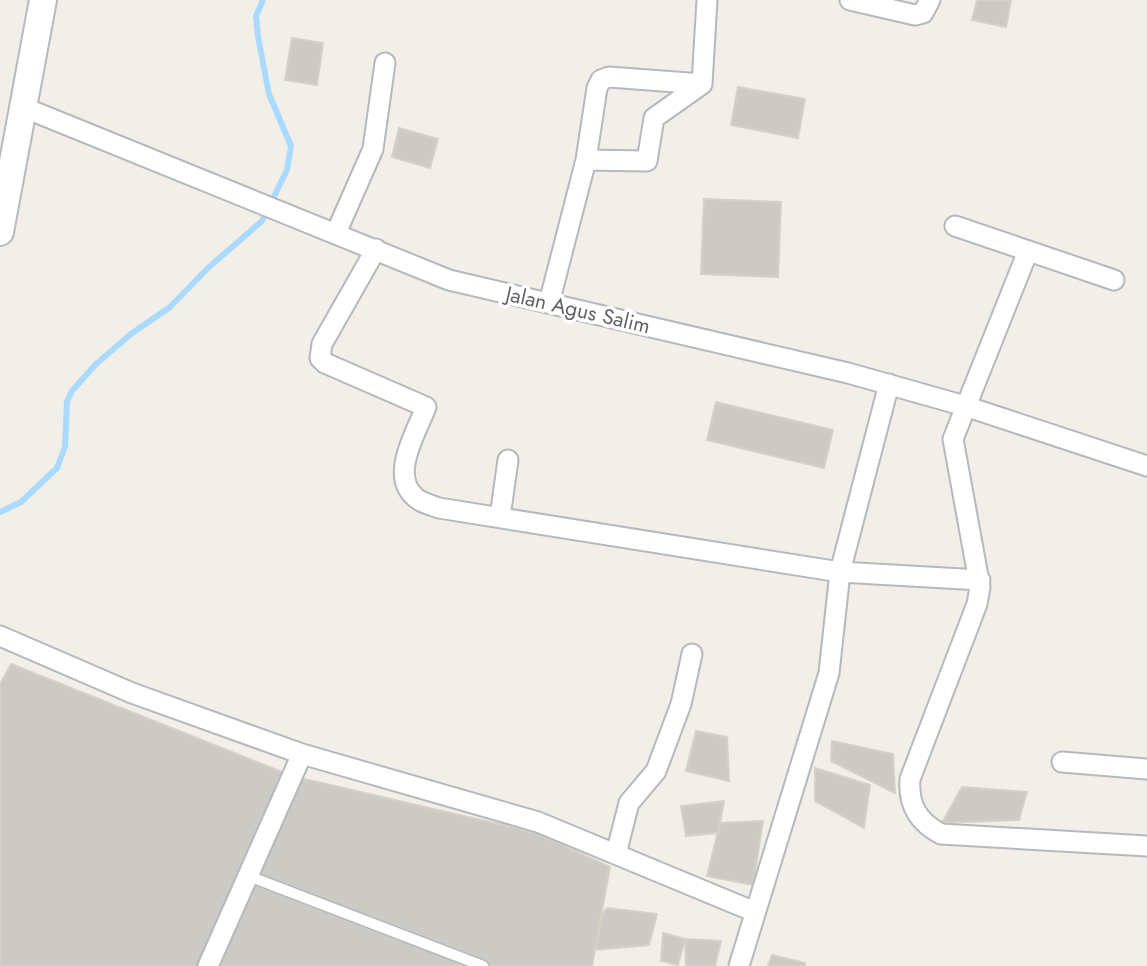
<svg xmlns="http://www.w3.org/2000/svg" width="1147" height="966" font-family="Jost,sans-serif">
	<rect width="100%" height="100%" fill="#f1efe8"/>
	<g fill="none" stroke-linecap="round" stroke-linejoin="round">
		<path stroke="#aadaff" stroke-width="6" d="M0 512 21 502 57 468 65 447 67 401 72 391 95 365 131 334 170 307 208 268 262 221 287 170 291 146 269 94 258 37 256 16 263 0"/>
	</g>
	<path fill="#cccac5" stroke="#d6d1c6" stroke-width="2" d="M977 0H1011L1006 27 972 20Z
		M292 38 323 43 317 85 285 80Z
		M738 87 805 99 798 138 731 125Z
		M399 128 438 139 430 168 392 157Z
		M704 199 781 202 778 277 701 274Z
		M716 402 833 430 824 468 707 440Z
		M11 664 292 776 537 833 610 867 592 966H0V684Z
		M696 731 727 737 729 781 686 771Z
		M832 741 893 754 895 793 831 761Z
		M815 768 870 785 864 828 815 801Z
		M962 787 1027 792 1019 820 942 823Z
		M724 801 718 833 686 836 681 806Z
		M763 821 753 885 707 876 720 823Z
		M607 908 657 914 649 945 595 950 602 915Z
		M663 933 685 939 678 965 661 961Z
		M685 939 721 941 715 966H686Z
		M772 955 805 963V966H768Z"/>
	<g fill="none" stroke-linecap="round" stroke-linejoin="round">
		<g stroke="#b5b8bc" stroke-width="13">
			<path id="service" d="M246 875 483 966"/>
		</g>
		<g stroke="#b5b8bc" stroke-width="23">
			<path id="minor" d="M850 0 915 15 923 13 930 0
				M25 108 449 280 848 373 965 406 1147 466
				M586 160 647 161 654 118 702 84 707 0
				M955 226 1114 280
				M336 233 373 149 385 63
				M376 249 322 344 320 358 325 363 426 407C417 431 390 474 414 496 419 502 431 505 439 508L840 572 980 580
				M1028 251 953 439 980 587 977 604 910 779C908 805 918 822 941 834L1147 846
				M549 303 586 160 597 88 601 80 609 77 702 84
				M500 517 508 460
				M0 636 132 693 302 754 538 822 755 912
				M1062 762 1147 769
				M616 854 629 803 656 771 681 704 692 654
				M208 966 302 754
				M739 966 829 673 840 572 889 384"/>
		</g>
		<g stroke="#b6babf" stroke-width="30">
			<path id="secondary" d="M0 232 43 0"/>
		</g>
		<use href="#service" stroke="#fff" stroke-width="10"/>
		<use href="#minor" stroke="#fff" stroke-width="19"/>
		<use href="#secondary" stroke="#fff" stroke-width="26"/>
	</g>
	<g text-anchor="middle" stroke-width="7" stroke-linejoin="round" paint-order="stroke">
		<g font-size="21" fill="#5f6368" stroke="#fff">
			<text transform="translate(578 310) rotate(13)" y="7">Jalan Agus Salim</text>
		</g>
	</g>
</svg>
